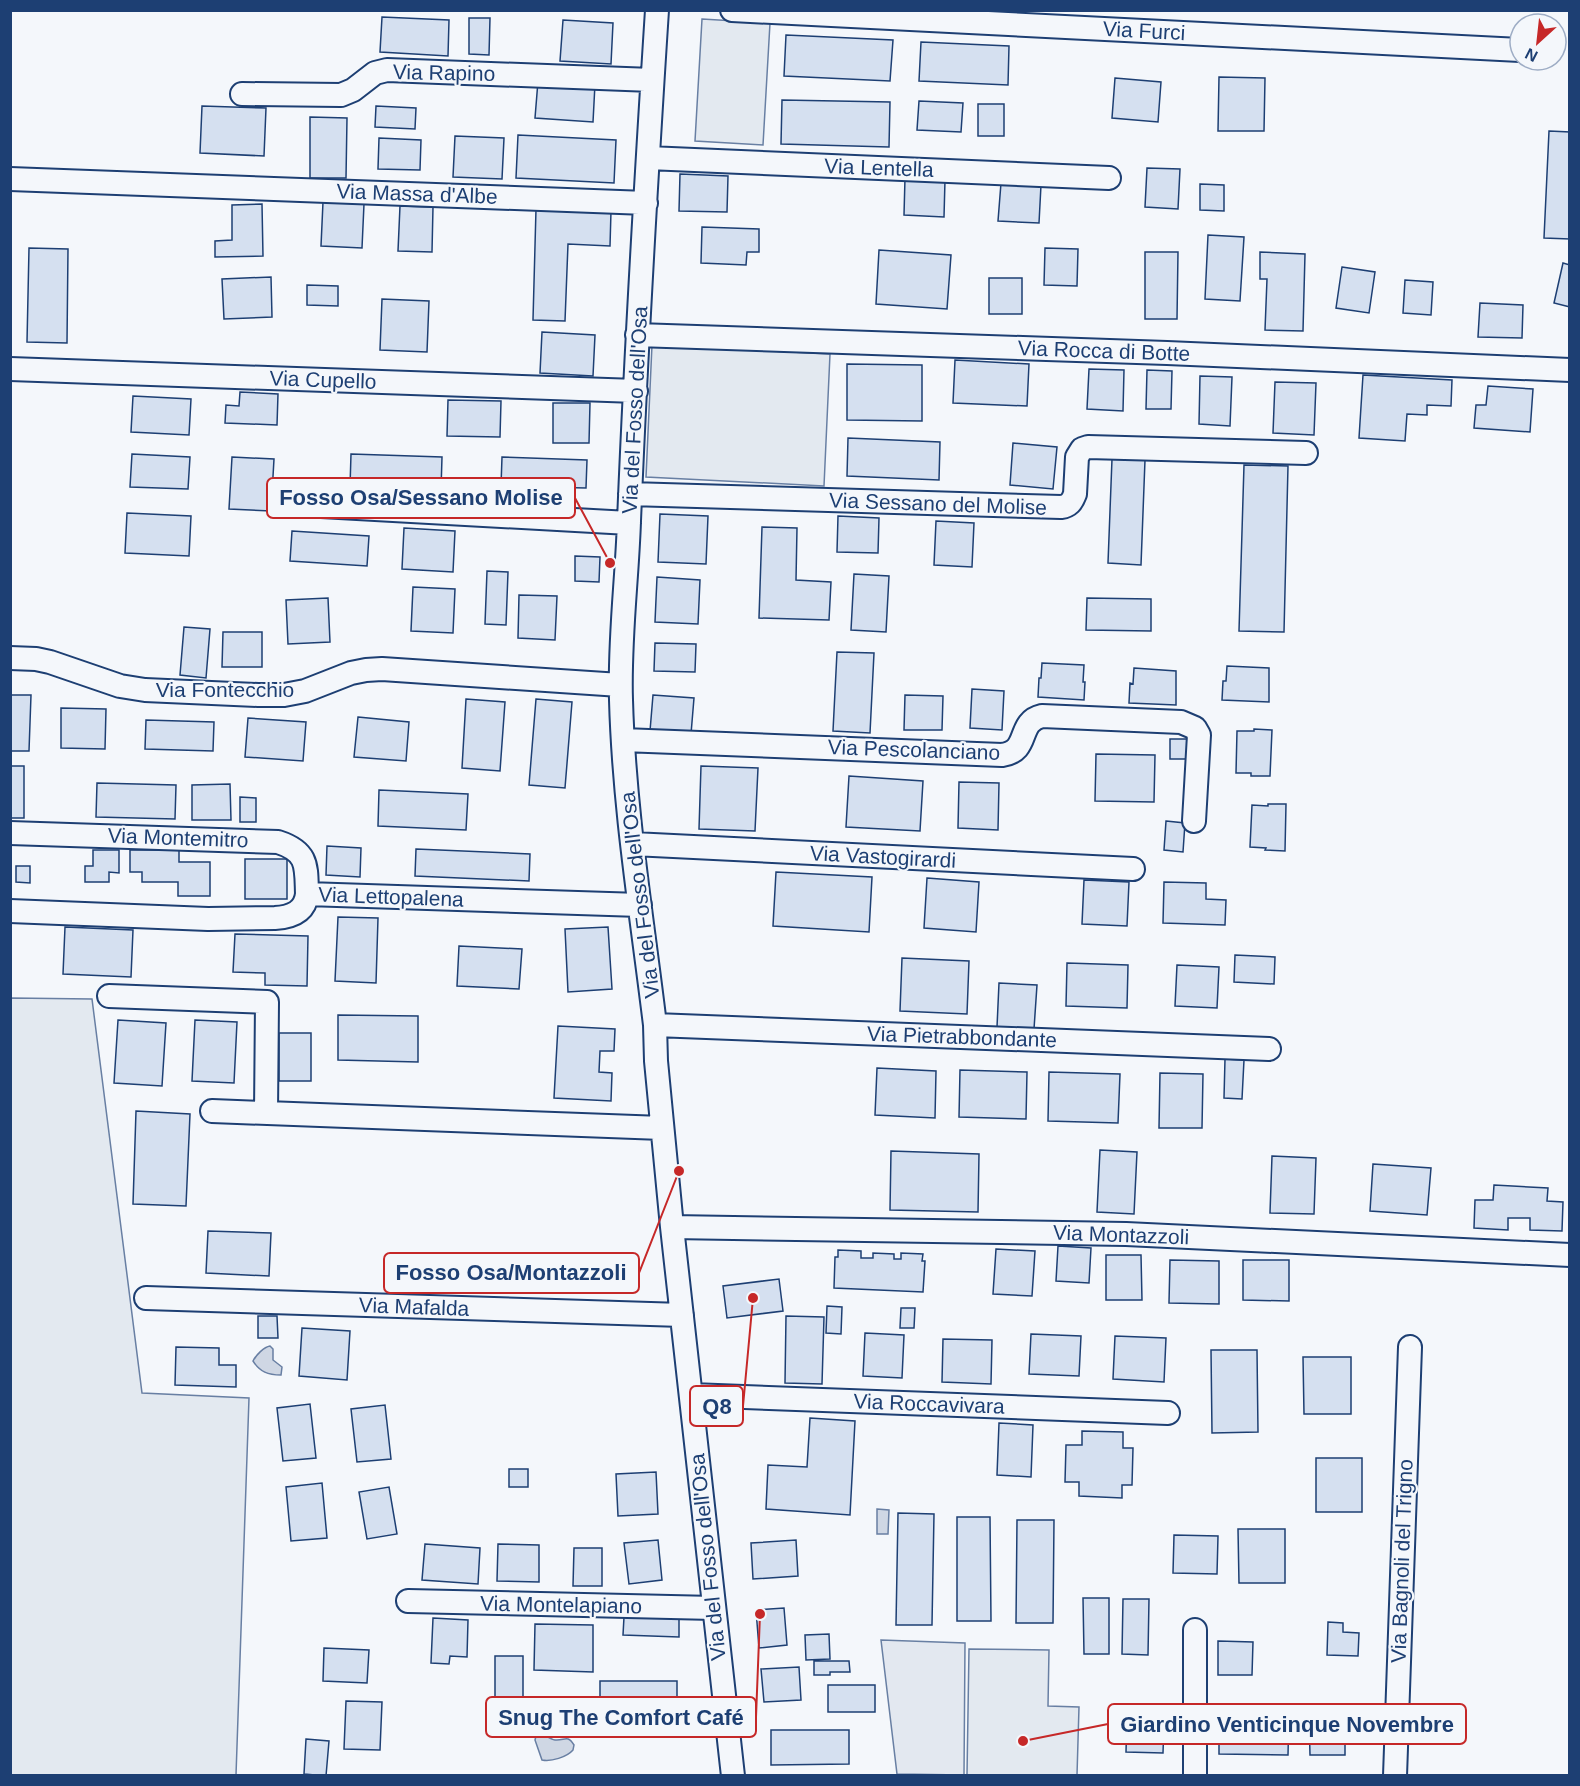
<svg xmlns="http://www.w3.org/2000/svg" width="1580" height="1786" font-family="Arial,sans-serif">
	<rect width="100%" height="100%" fill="#f4f7fb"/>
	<path fill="#e3e9f0" stroke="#687fa3" stroke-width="1.5" d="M702 19 770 23 763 145 695 141Z
		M652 345 830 354 824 486 646 477Z
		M11 998 92 999 142 1393 249 1398 236 1775H11Z
		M969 1649 1049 1650 1048 1706 1079 1707 1077 1775H967Z"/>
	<path fill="#e3e8f0" stroke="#687fa3" stroke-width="1.5" d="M881 1640 965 1643 964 1775 897 1774Z"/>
	<path fill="#cfd7e4" stroke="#687fa3" stroke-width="1.5" d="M270 1346 273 1349V1360L282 1367 281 1375C268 1375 260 1372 253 1361 256 1355 264 1347 270 1346Z
		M877 1509 889 1510 888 1534H877Z
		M540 1733C545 1735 550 1739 555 1740 565 1741 567 1734 574 1745L573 1750C567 1757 551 1762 542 1760L535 1740 536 1736Z"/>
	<path fill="#d5e0f0" stroke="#1d3f73" stroke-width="1.5" d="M382 17 449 20 448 56 380 52Z
		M469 18H490L489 55 469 54Z
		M563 20 613 23 611 64 560 61Z
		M786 35 893 40 890 81 784 76Z
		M921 42 1009 46 1008 85 919 81Z
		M1219 77 1265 78 1264 131H1218Z
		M1115 78 1161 82 1158 122 1112 118Z
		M538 81 595 84 593 122 535 118Z
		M782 100 890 102 889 147 781 144Z
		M919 101 963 103 961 132 917 130Z
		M978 104H1004V136H978Z
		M202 106 266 108 264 156 200 153Z
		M376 106 416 108 415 129 375 127Z
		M310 117 347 118 346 178H310Z
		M1549 131 1570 132V239L1544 238Z
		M518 135 616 140 614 183 516 178Z
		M455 136 504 138 502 179 453 177Z
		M379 138 421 140 420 170 378 169Z
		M1147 168 1180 169 1178 209 1145 207Z
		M680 174 728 176 727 212 679 211Z
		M905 178 945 180 944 217 904 215Z
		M1001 183 1041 185 1039 223 998 221Z
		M1200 184 1224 185V211L1200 210Z
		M323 202 364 204 362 248 321 246Z
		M262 204 263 256 215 257V241L232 240V205Z
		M400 206 433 207 432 252 398 251Z
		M536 209 611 211 610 246 568 244 565 321 533 320Z
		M702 227 759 229V252H747L746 265 701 263Z
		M1208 235 1244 237 1240 301 1205 299Z
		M29 248 68 249 67 343 27 342Z
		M1045 248 1078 249 1077 286 1044 285Z
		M879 250 951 255 947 309 876 304Z
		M1145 252H1178L1177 319H1145Z
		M1260 252 1305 254 1303 331 1265 330 1267 279H1260Z
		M1563 263 1570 265V307L1554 303Z
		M1342 267 1375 272 1369 313 1336 308Z
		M271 277 272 317 224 319 222 279Z
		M989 278H1022V314H989Z
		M1405 280 1433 282 1431 315 1403 313Z
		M307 285 338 286V306L307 305Z
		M382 299 429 301 427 352 380 350Z
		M1480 303 1523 305 1522 338 1478 337Z
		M542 332 595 335 593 376 540 373Z
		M955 360 1029 364 1027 406 953 403Z
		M847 364 922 365V421L847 420Z
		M1089 369 1124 370 1123 411 1087 409Z
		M1147 370 1172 371 1171 409H1146Z
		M1363 375 1452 380 1451 406 1427 405V415L1407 414 1405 441 1359 438Z
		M1200 376 1232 377 1230 426 1199 424Z
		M1275 382 1316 383 1314 435 1273 433Z
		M1488 386 1533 389 1530 432 1474 428 1476 405H1486Z
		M240 392 278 394 277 425 225 423 226 405 239 406Z
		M133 396 191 399 189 435 131 432Z
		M448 400 501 401 500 437 447 436Z
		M553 403H590L589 443H553Z
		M848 438 940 442 939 480 847 476Z
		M1013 443 1057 447 1053 489 1010 485Z
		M132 454 190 457 188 489 130 487Z
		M351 454 442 457 441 490 350 487Z
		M232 457 274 459 271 511 229 509Z
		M502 457 587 460 586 488 501 486Z
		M1112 459 1145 460 1141 565 1108 563Z
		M1244 465 1288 466 1284 632 1239 631Z
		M127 513 191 516 189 556 125 553Z
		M660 514 708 516 706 564 658 562Z
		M838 516 879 518 878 553 837 552Z
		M936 521 974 523 972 567 934 565Z
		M762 527 797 528 796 580 831 582 829 620 759 618Z
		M404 528 455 531 453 572 402 569Z
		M292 531 369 536 367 566 290 561Z
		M575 556 600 557 599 582 575 581Z
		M487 571 508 572 506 625 485 624Z
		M854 574 889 576 886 632 851 630Z
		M657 577 700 580 698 624 655 622Z
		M413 587 455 589 453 633 411 631Z
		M519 595 557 596 555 640 518 638Z
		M328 598 330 642 288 644 286 600Z
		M1087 598 1151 599V631L1086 630Z
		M184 627 210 629 206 678 180 675Z
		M223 632H262V667H222Z
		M655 643 696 644 695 672 654 671Z
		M837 652 874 653 870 733 833 731Z
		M1042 663 1084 665 1083 682H1085L1084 700 1038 697 1039 678H1041Z
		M1227 666 1269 668V702L1222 700 1223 681H1226Z
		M1134 668 1176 671V705L1129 703 1130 683 1133 684Z
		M972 689 1004 691 1002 730 970 728Z
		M10 695H31L29 751H10Z
		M653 695 694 698 691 734 650 731Z
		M905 695 943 696 942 730H904Z
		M466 699 505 702 500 771 462 768Z
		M536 699 572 702 565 788 529 785Z
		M61 708 106 709 105 749 61 748Z
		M358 717 409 722 406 761 354 757Z
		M248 718 306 722 303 761 245 757Z
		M146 720 214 722 213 751 145 749Z
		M1254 729 1272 730 1270 776H1251V773H1236L1237 731H1254Z
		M1170 739H1190L1189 759H1170Z
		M1096 754 1155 755 1154 802 1095 801Z
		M10 766H24V818H10Z
		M701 766 758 768 755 831 699 829Z
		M849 776 923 781 920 831 846 827Z
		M959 782 999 783 998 830 958 828Z
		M97 783 176 785 175 819 96 817Z
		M230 784 231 820H192V785Z
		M379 790 468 794 466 830 378 826Z
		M240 797 256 798V822H240Z
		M1268 804H1286L1285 851 1265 850 1266 848 1250 847 1252 805 1268 806Z
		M1166 821 1185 823 1183 852 1164 850Z
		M327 846 361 848 360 877 326 875Z
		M416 849 530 854 529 881 415 876Z
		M93 850H119V873L109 872V882H85V866H93Z
		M130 850H179V862H210V896H178V882H142V872H130Z
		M245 859H287V899H245Z
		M16 866H30V883L16 882Z
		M776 872 872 877 869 932 773 926Z
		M927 878 979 882 976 932 924 928Z
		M1084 880 1129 882 1127 926 1082 924Z
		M1164 882 1206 883V899L1226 900 1225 925 1163 923Z
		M338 917 378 918 376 983 335 981Z
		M65 927 133 930 131 977 63 974Z
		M608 927 612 989 568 992 565 929Z
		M235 934 308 936 307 986 265 985V973L233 972Z
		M459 946 522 949 519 989 457 986Z
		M1235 955 1275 957 1274 984 1234 982Z
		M902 958 969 961 967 1014 900 1011Z
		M1067 963 1128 965 1127 1008 1066 1006Z
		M1177 965 1219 967 1217 1008 1175 1006Z
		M999 983 1037 985 1034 1029 997 1027Z
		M338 1015 418 1016V1062L338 1060Z
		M118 1020 166 1023 162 1086 114 1083Z
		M195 1020 237 1022 234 1083 192 1081Z
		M558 1026 615 1029 614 1051H600L599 1072 612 1073 611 1101 554 1098Z
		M279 1033H311V1081H279Z
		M1225 1059 1244 1060 1242 1099 1224 1098Z
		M877 1068 936 1071 935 1118 875 1115Z
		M960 1070 1027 1072 1026 1119 959 1117Z
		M1049 1072 1120 1074 1118 1123 1048 1121Z
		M1160 1073 1203 1074 1202 1128H1159Z
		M136 1111 190 1114 186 1206 133 1204Z
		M1100 1150 1137 1152 1134 1214 1097 1212Z
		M891 1151 979 1154 978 1212 890 1210Z
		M1272 1156 1316 1158 1314 1214 1270 1213Z
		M1373 1164 1431 1168 1427 1215 1370 1211Z
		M1494 1185 1548 1188 1547 1201 1563 1202 1562 1231 1530 1230V1218H1508V1230L1474 1228 1475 1200H1493Z
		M208 1231 271 1233 269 1276 206 1273Z
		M1058 1246 1091 1248 1089 1283 1056 1281Z
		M996 1249 1035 1251 1032 1296 993 1294Z
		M838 1250 861 1251V1258H873V1253L894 1254V1259H901V1253L923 1254 922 1261H925L923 1292 834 1288 835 1257H838Z
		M1106 1255H1141L1142 1300H1106Z
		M1170 1260 1219 1261V1304L1169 1303Z
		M1243 1260H1289V1301L1243 1300Z
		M779 1279 783 1311 727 1318 723 1286Z
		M827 1306 842 1307 841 1334 826 1333Z
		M901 1308H915L914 1328H900Z
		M258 1316H277L278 1338H258Z
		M786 1316 824 1317 822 1384 785 1383Z
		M302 1328 350 1331 347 1380 299 1376Z
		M865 1333 904 1335 902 1378 863 1376Z
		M1031 1334 1081 1336 1079 1376 1029 1374Z
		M1115 1336 1166 1338 1164 1382 1113 1379Z
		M943 1339 992 1340 991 1384 942 1382Z
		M176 1347 219 1348V1365H236V1387L175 1385Z
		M1211 1350H1257L1258 1432 1212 1433Z
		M1303 1357H1351V1414H1304Z
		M310 1404 316 1458 283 1461 277 1408Z
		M385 1405 391 1459 357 1462 351 1409Z
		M810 1418 855 1421 850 1515 766 1509 768 1465 807 1467Z
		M999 1423 1033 1425 1031 1477 997 1475Z
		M1082 1431 1123 1432V1448H1133L1132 1485H1122V1498L1079 1496V1482H1065L1066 1445H1082Z
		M1316 1458H1362V1512H1316Z
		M509 1469H528V1487H509Z
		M656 1472 658 1514 618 1516 616 1474Z
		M322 1483 327 1538 291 1541 286 1487Z
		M389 1487 397 1534 367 1539 359 1492Z
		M898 1513 934 1514 932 1625H896Z
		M957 1517H990L991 1621H957Z
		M1017 1520H1054L1053 1623H1016Z
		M1238 1529H1285V1583H1239Z
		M1174 1535 1218 1536 1217 1574 1173 1573Z
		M658 1540 662 1580 629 1584 624 1543Z
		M796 1540 798 1576 753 1579 751 1543Z
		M425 1544 480 1548 478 1584 422 1580Z
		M498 1544 539 1545V1582L497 1581Z
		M574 1548H602V1586H573Z
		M1083 1598H1109V1654H1084Z
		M1123 1599H1149L1148 1655 1122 1654Z
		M784 1608 787 1645 759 1648 756 1610Z
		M624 1617 679 1618V1637L623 1635Z
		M433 1618 468 1620 467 1657 450 1656 449 1664 431 1663Z
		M1328 1622 1343 1623V1632L1359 1633 1358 1656 1327 1655Z
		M535 1624 593 1625V1672L534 1670Z
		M829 1634 830 1659 806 1660 805 1635Z
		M1218 1641 1253 1642 1252 1675H1218Z
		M324 1648 369 1650 367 1683 323 1681Z
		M495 1656H523V1716H495Z
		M814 1661H849L850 1672H830V1675H814Z
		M799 1667 801 1700 764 1702 761 1669Z
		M600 1681H677V1712H600Z
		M828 1685H875V1712H828Z
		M346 1701 382 1702 380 1750 344 1749Z
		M1219 1712 1289 1713 1288 1755 1219 1754Z
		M1127 1715 1159 1716V1723H1164L1163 1753 1126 1752Z
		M1309 1716H1345V1755H1310Z
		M771 1730H849V1764L771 1765Z
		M306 1739 329 1741 326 1776 304 1774Z"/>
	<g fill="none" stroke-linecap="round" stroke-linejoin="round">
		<g stroke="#1d3f73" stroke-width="26">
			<path id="minor" d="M657 10C646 181 636 351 629 521 627 581 619 640 621 700 624 809 642 917 655 1025L656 1061 672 1227 733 1776
				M732 10 1520 50
				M242 94 341 95 353 90 375 73 387 70 652 80
				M648 158 1109 178
				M10 179 646 203
				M637 335 1167 353 1570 370
				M10 369 636 391
				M630 494 1061 507C1069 506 1072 502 1075 494L1077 457 1082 449 1088 447 1306 453
				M321 506 629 523
				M10 658 36 659 50 662 120 686 145 690 258 695H284L305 691 351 673 366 670 382 669 620 685
				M623 740 1002 755C1031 751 1016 722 1042 716L1181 722 1195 728 1199 735 1194 821
				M10 833 278 842C309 852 306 867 307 894
				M633 844 1133 869
				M10 911 208 919 275 918C291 917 305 912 307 894L640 905
				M109 996 267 1002 266 1113
				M655 1025 1269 1049
				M212 1111 662 1128
				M672 1227 1126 1234 1570 1255
				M146 1298 682 1315
				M691 1395 1168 1413
				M408 1601 714 1608
				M1195 1776V1630
				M1395 1776 1410 1347"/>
		</g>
		<use href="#minor" stroke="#f4f7fb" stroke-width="22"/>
	</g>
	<g text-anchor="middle" stroke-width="4.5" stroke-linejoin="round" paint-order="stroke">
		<g font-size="21" fill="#1d3f73" stroke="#f4f7fb">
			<text transform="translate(1144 31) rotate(3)" y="7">Via Furci</text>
			<text transform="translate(444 73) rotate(1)" y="7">Via Rapino</text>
			<text transform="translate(879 168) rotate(2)" y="7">Via Lentella</text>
			<text transform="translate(417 194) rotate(2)" y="7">Via Massa d'Albe</text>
			<text transform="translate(1104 351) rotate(2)" y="7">Via Rocca di Botte</text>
			<text transform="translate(323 380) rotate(2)" y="7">Via Cupello</text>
			<text transform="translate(635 410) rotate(-87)" y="7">Via del Fosso dell'Osa</text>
			<text transform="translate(938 504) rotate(2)" y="7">Via Sessano del Molise</text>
			<text x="225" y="697">Via Fontecchio</text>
			<text transform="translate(914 750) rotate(2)" y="7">Via Pescolanciano</text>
			<text transform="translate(178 838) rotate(2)" y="7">Via Montemitro</text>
			<text transform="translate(883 857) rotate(3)" y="7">Via Vastogirardi</text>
			<text transform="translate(640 895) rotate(-97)" y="7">Via del Fosso dell'Osa</text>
			<text transform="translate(391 897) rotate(2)" y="7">Via Lettopalena</text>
			<text transform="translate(962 1037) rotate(2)" y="7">Via Pietrabbondante</text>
			<text transform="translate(1121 1235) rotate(2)" y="7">Via Montazzoli</text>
			<text transform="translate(414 1307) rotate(2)" y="7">Via Mafalda</text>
			<text transform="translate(929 1404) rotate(2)" y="7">Via Roccavivara</text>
			<text transform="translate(708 1557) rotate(-96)" y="7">Via del Fosso dell'Osa</text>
			<text transform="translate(1402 1561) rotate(-88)" y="7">Via Bagnoli del Trigno</text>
			<text transform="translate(561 1605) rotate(1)" y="7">Via Montelapiano</text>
		</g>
	</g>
	<path fill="none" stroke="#c62828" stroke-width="2" d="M610 563L575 498M679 1171L639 1273M753 1298L743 1406M760 1614L756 1717M1023 1741L1108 1724"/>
	<g fill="#c62828" stroke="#f4f7fb" stroke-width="2">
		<circle cx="610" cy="563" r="6"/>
		<circle cx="679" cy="1171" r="6"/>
		<circle cx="753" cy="1298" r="6"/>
		<circle cx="760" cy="1614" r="6"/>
		<circle cx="1023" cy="1741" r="6"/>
	</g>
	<g fill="#f4f7fb" stroke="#c62828" stroke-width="2">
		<rect x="267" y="478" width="308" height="40" rx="6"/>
		<rect x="384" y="1253" width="255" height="40" rx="6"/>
		<rect x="690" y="1386" width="53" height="40" rx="6"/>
		<rect x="486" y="1697" width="270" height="40" rx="6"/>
		<rect x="1108" y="1704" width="358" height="40" rx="6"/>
	</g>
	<g font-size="22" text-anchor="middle" font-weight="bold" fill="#1d3f73">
		<text x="421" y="505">Fosso Osa/Sessano Molise</text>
		<text x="511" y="1280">Fosso Osa/Montazzoli</text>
		<text x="717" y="1414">Q8</text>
		<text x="621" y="1725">Snug The Comfort Café</text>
		<text x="1287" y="1732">Giardino Venticinque Novembre</text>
	</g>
	<rect width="1580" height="1786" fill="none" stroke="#1d3f73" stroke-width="24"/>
	<g transform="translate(1538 42) rotate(207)"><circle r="28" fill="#f4f7fb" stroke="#9eadc5" stroke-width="1.5"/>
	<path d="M0-4.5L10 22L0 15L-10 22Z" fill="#c62828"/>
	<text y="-9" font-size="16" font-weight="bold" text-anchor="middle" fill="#1d3f73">N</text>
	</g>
</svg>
